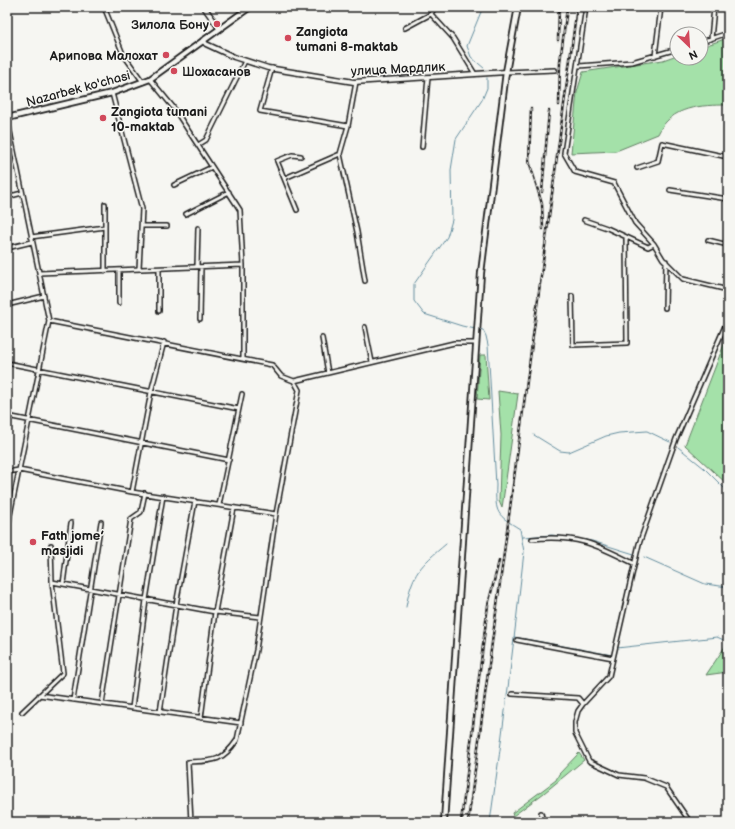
<svg xmlns="http://www.w3.org/2000/svg" width="735" height="829" font-family="'Balsamiq Sans',sans-serif">
	<rect width="100%" height="100%" fill="#f6f6f2"/>
	<filter id="ink" filterUnits="userSpaceOnUse"><feTurbulence type="fractalNoise" baseFrequency=".025" numOctaves="2"/><feDisplacementMap in="SourceGraphic" scale="8" xChannelSelector="R" yChannelSelector="G"/><feConvolveMatrix kernelMatrix="1 2 1 2 8 2 1 2 1" color-interpolation-filters="sRGB"/></filter>
	<g filter="url(#ink)">
		<path fill="#a4e1a9" stroke="#607e62" d="M728 38V105C701 105 671 106 658 134L616 151 571 153 577 92 583 72 663 60 677 55V58H701V47Z
			M728 334V485L685 445Z
			M480 355H486L489 400 477 399Z
			M498 391 518 394 502 508 499 501 501 435Z
			M726 645 728 646V672L706 675Z
			M579 753 584 760 544 793 513 816 512 813 556 780 559 774Z"/>
		<g fill="none" stroke-linecap="round" stroke-linejoin="round">
			<path stroke="#638d9e" stroke-width="1" d="M483 7 467 46 471 57 485 69
				M475 329 462 326 424 314 414 301V284L447 237 452 220 451 170 456 139 482 100 487 88V78
				M478 329 483 330 486 336 488 345 496 485C495 514 497 515 520 529L524 552C514 642 503 732 490 822
				M534 435 560 451 569 452 606 436 619 433 647 431 670 442
				M678 447 704 468 728 492
				M523 537 552 535 592 541 634 554
				M644 557 705 584 728 587
				M406 607C412 573 420 566 446 544
				M514 637 612 655
				M617 648 717 637 728 642"/>
			<g stroke="#1c1c1c" stroke-width="6">
				<path id="minor" d="M104 7 123 54 143 82
					M586 7 564 153 575 172 614 183 635 223 654 244 663 259 683 279 728 290
					M431 14 453 38 475 74
					M405 28 431 14 435 7
					M711 39 714 7
					M701 42 728 33
					M655 56 661 7
					M579 66 632 62 677 49
					M272 68 260 111 348 126
					M506 72 555 70
					M150 79 173 107 240 210 243 265V359
					M356 82 348 126 340 154 357 232 365 281
					M112 93 142 209 139 269
					M198 145 206 140 245 61
					M422 147 428 77
					M637 168 658 161 662 143 728 157
					M285 178 340 154
					M174 185 212 167
					M670 190 728 199
					M7 197 22 193
					M105 204V271
					M297 210 277 161 292 155 301 156
					M186 214 229 192
					M584 220 607 228 648 247 654 244
					M142 226H167
					M31 237 105 227
					M708 240 728 245
					M7 248 32 242
					M197 267 198 228
					M159 269V311
					M119 271V303
					M39 273 243 265
					M572 296 573 345 627 343 626 238
					M7 305 44 296
					M665 308 666 261
					M200 319 201 267
					M49 321 272 365 281 376 294 381 299 390 276 514 256 650 237 740C222 762 214 761 188 762L191 822
					M365 327 372 362
					M322 338 328 373
					M7 363 239 409
					M294 381 454 343H475
					M7 416 229 460
					M7 472 19 470 132 492 276 514
					M132 492 151 392 164 342
					M219 505 242 394
					M7 537 10 515 49 321 7 117
					M532 539C576 535 594 543 633 563
					M52 582 215 612 260 617
					M63 584 71 523
					M517 640 613 658
					M512 694 578 698 583 704
					M39 695 241 723
					M73 700 101 522
					M102 704 131 519 141 512 145 493
					M132 708 146 600 163 496
					M22 712 63 673 52 582 51 545
					M160 712 176 605 195 501
					M201 718 215 612 234 508
					M541 813 543 822
					M690 822 666 787 644 778 619 775 589 761 575 733V722L578 711 583 704 609 676 639 544 676 439 728 319"/>
			</g>
			<g stroke="#1c1c1c" stroke-width="7">
				<path id="tertiary" d="M204 7 219 28
					M203 40 206 44 234 57 268 68 354 82 506 72"/>
			</g>
			<g stroke="#1c1c1c" stroke-width="8">
				<path id="secondary" d="M7 118 112 93 150 79 250 7
					M444 822 481 273 506 72 518 7"/>
			</g>
			<use href="#minor" stroke="#f6f6f2" stroke-width="3"/>
			<use href="#tertiary" stroke="#f6f6f2" stroke-width="4"/>
			<use href="#secondary" stroke="#f6f6f2" stroke-width="4.5"/>
			<g stroke="#1c1c1c" stroke-width="2.5">
				<path id="rail" d="M558 40 559 8
					M559 105 560 62 567 8
					M531 108 529 161 542 204 543 229
					M542 192 549 111
					M461 822 488 605 499 561
					M468 822 577 7"/>
			</g>
			<use href="#rail" stroke="#f6f6f2" stroke-width="1" stroke-dasharray="3" stroke-linecap="butt"/>
		</g>
	</g>
	<g fill="#d1495b" stroke="#f6f6f2" stroke-width="1.5">
		<circle cx="217" cy="24" r="4"/>
		<circle cx="288" cy="38" r="4"/>
		<circle cx="166" cy="55" r="4"/>
		<circle cx="174" cy="71" r="4"/>
		<circle cx="103" cy="118" r="4"/>
		<circle cx="33" cy="542" r="4"/>
	</g>
	<g text-anchor="middle" stroke-width="3" stroke-linejoin="round" paint-order="stroke">
		<g font-size="13" font-weight="bold" fill="#1c1c1c" stroke="#f6f6f2" text-anchor="start">
			<text x="209" y="29" text-anchor="end">Зилола Бону</text>
			<text x="296" y="36">Zangiota<tspan x="296" dy="15">tumani 8-maktab</tspan></text>
			<text x="158" y="60" text-anchor="end">Арипова Малохат</text>
			<text x="182" y="76">Шохасанов</text>
			<text x="111" y="116">Zangiota tumani<tspan x="111" dy="15">10-maktab</tspan></text>
			<text x="41" y="540">Fath jome’<tspan x="41" dy="15">masjidi</tspan></text>
		</g>
		<g font-size="13" fill="#1c1c1c" stroke="#f6f6f2">
			<text transform="translate(398 68) rotate(-3)" y="5">улица Мардлик</text>
			<text transform="translate(78 88) rotate(-15)" y="5">Nazarbek ko'chasi</text>
		</g>
	</g>
	<rect width="735" height="829" fill="none" stroke="#f6f6f2" stroke-width="24"/>
	<rect x="12" y="12" width="711" height="805" fill="none" stroke="#1c1c1c" stroke-width="1.5" filter="url(#ink)"/>
	<g transform="translate(689 46) rotate(155)"><circle r="19" fill="#f6f6f2" stroke="#9f9f9c"/>
	<path d="M0-3L7 15L0 10L-7 15Z" fill="#d1495b"/>
	<text y="-6" font-size="11" font-weight="bold" text-anchor="middle" fill="#1c1c1c">N</text>
	</g>
</svg>
